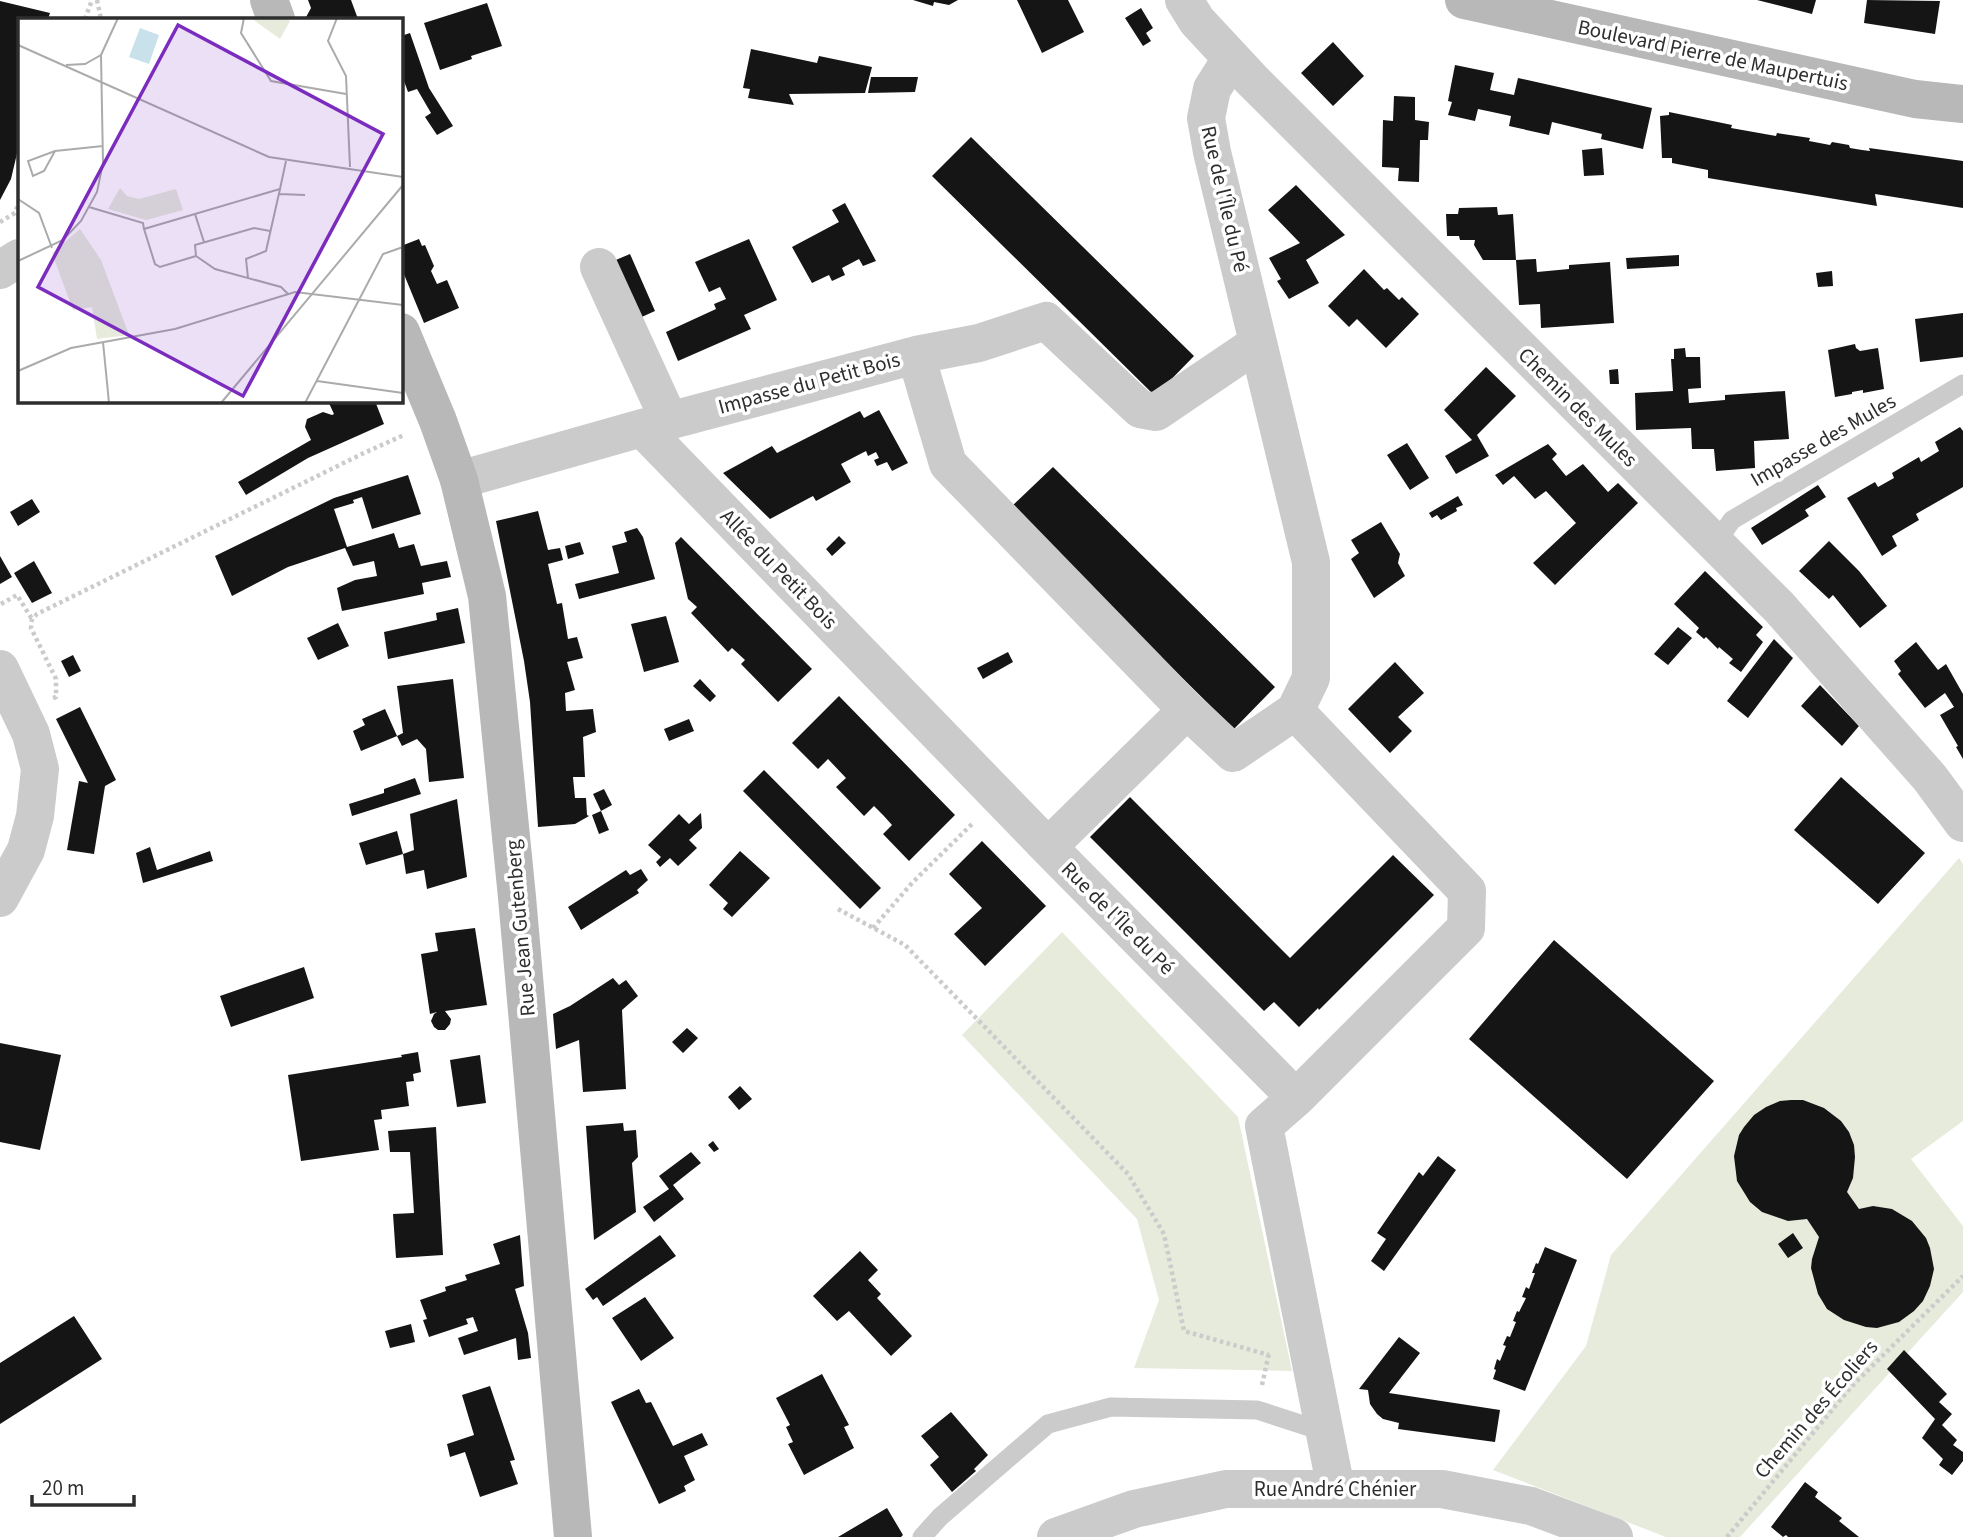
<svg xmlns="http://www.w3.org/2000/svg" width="1963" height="1537" font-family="'Source Sans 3',sans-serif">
	<rect width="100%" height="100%" fill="#fff"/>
	<path fill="#e6ebdc" d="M1959 858 1963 864V1121L1911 1159 1963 1226V1292L1740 1537H1666L1493 1470 1586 1346 1611 1255Z
		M1062 932 1238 1117 1292 1371 1134 1368 1159 1300 1137 1219 962 1035Z"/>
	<path fill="#151515" d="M308 0H351L358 19H305L311 8Z
		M913 0H958L949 5 934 2 933 6Z
		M1017 0H1068L1084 32 1042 53Z
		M1757 0H1816L1812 14Z
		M1867 0 1940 1 1935 34 1864 23Z
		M0 1 50 13 48 19H19V145L11 179 0 200Z
		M487 3 502 46 471 56 472 59 440 70 424 23Z
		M1141 8 1153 28 1146 33 1151 41 1143 46 1125 18Z
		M410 33 429 88 453 126 437 135 425 117 431 113 417 89 408 92 401 73V36Z
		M1333 42 1364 76 1333 106 1301 73Z
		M751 49 817 63 819 56 872 67 865 93 789 94 794 105 748 98 750 89 743 88Z
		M1455 65 1494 73 1490 90 1514 95 1518 78 1652 108 1643 149 1601 139 1602 134 1552 122 1549 135 1509 126 1511 116 1478 109 1475 121 1448 115 1452 102 1448 101Z
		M871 77H918L915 92 868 93Z
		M1394 96 1415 97V120L1429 122 1428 140H1420L1419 182 1398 181 1399 168 1382 167 1383 120 1393 121Z
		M1669 112 1732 125 1731 128 1776 136 1777 133 1810 138 1809 141 1830 145 1832 142 1849 145 1850 148 1862 150 1870 151 1869 148 1963 161V208L1875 194 1877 206 1708 178V170L1672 163V158H1662L1660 116 1669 115Z
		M971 137 1194 356 1155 396 932 176Z
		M1602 148 1604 175 1584 176 1582 150Z
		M1296 185 1345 235 1306 260 1319 283 1289 299 1277 281 1281 279 1269 258 1300 243 1268 210Z
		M845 203 876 261 863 266 859 259 842 268 845 275 832 281 829 275 812 283 792 247 839 222 832 210Z
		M1497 207 1498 215 1513 214 1516 260H1483L1474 245 1475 240H1460L1459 236H1447L1446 214H1458L1459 208Z
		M419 239 422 246 425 245 434 266 431 271 437 284 447 280 459 308 424 323 401 267V246Z
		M749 239 777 300 744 315 751 329 678 361 666 332 716 309 714 304 726 299 720 287 709 292 695 262Z
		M630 254 655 311 635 320 611 262Z
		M1679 255V266L1627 269 1626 258Z
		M1536 259 1537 272 1569 269V265L1610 262 1614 323 1541 328 1540 304 1519 305 1516 260Z
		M1364 269 1384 290 1387 288 1399 300 1402 297 1419 314 1386 348 1357 319 1349 327 1328 306Z
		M1832 271 1833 286 1818 287 1816 273Z
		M1963 313V357L1920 362 1915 319Z
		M1855 344 1856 348 1860 351 1878 348 1884 389 1863 393V390L1852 392V394L1835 397 1828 350Z
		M1685 348 1686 357H1700L1701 388 1688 389 1689 403 1725 400V395L1785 391 1789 439 1754 441 1755 468 1716 471 1714 449H1692L1691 428 1636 430 1635 393 1673 391 1671 359H1674V349Z
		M1486 367 1516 396 1477 435 1489 456 1456 474 1445 456 1472 440 1444 410Z
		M1618 369 1619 384H1610L1609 370Z
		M328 401H375L384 424 308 458 246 495 238 482 311 440 305 427 307 419 323 412 332 415 334 414Z
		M879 410 908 463 892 471 887 462 877 466 874 460 879 458 876 452 868 456 866 451 841 464 851 482 816 501 813 496 770 519 723 473 772 446 777 453 860 411 864 418Z
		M1960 427 1963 431V487L1916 514 1919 520 1892 536 1897 546 1882 556 1847 498 1875 482 1878 487 1894 478 1892 473 1919 457 1921 462 1939 451 1935 442Z
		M1407 443 1429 478 1410 490 1387 455Z
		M1548 444 1557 454 1552 459 1566 476 1583 464 1608 492 1618 483 1638 503 1555 585 1533 563 1576 523 1546 491 1535 499 1514 476 1503 485 1495 475Z
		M1053 467 1275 687 1234 729 1010 508Z
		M408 475 421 514 372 529 362 497 353 500 354 503 334 509 347 547 394 533 399 548 414 544 421 566 447 561 451 577 422 583 424 594 342 611 337 588 355 580 377 576 374 561 353 566 345 548 288 567 232 596 215 556 334 498Z
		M1818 485 1826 497 1805 510 1809 516 1762 545 1751 528Z
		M1458 496 1463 505 1456 508 1457 511 1441 520 1437 515 1432 518 1429 513Z
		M32 499 40 512 18 526 10 512Z
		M538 511 548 550 560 548 563 560 548 564 557 604 562 603 568 639 577 637 583 658 567 662 575 690 565 693 566 711 593 709 596 732 583 737 585 777H573L575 798H586L587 815 589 816 575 824 538 827 530 702 524 661 496 521Z
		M1381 522 1400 554 1398 563 1405 576 1374 598 1351 559 1359 553 1351 540Z
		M637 528 643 537 655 579 579 599 575 584 619 573 612 546 627 542 624 532Z
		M839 536 846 543 832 556 826 549Z
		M681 537 812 669 778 702 741 664 745 660 732 648 728 652 691 613 697 607 688 599 675 543Z
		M1829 541 1859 571 1887 606 1860 628 1833 595 1829 599 1799 571Z
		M580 542 584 554 568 559 565 546Z
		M0 556 12 577 0 584Z
		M34 561 52 593 32 603 14 573Z
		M1705 571 1763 627 1756 635 1763 642 1741 672 1729 663 1733 659 1719 647 1718 649 1706 637 1704 639 1696 632 1699 628 1674 604Z
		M458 608 465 643 388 659 384 632 437 620 436 613Z
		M666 616 679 662 644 672 631 624Z
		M338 623 349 646 318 660 307 638Z
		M1678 627 1692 638 1668 665 1654 654Z
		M1774 639 1793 658 1748 718 1727 701Z
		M1916 642 1938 670 1946 664 1963 694V759L1956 747 1958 746 1940 715 1954 707 1945 693 1925 708 1898 674 1901 671 1894 661Z
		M1008 652 1013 662 983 679 977 668Z
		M73 655 81 671 69 677 61 661Z
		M1395 662 1424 693 1398 717 1412 731 1390 753 1348 709Z
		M453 679 464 778 429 782 426 749 417 739 402 746 397 736 403 733 397 686Z
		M700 679 716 696 710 702 693 686Z
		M1820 685 1859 726 1842 746 1801 706Z
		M839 696 955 815 909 861 883 834 892 825 883 815 874 806 864 816 836 787 846 778 828 759 818 769 792 743Z
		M80 707 116 780 105 786 94 854 67 850 79 781 88 783 56 719Z
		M385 709 397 736 361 751 353 731 365 725 362 719Z
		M689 719 694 731 669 741 664 729Z
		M764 770 881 888 860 909 743 791Z
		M1841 777 1925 853 1878 904 1794 830Z
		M415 778 421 794 352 816 349 804 384 793V789Z
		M604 789 612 805 601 811 593 794Z
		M1130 797 1290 958 1393 855 1434 895 1319 1010 1318 1008 1299 1027 1274 1002 1264 1011 1090 837Z
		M457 799 467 877 427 889 424 870 406 874 403 854 414 850 410 814Z
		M601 811 609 830 599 834 592 815Z
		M701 813 702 828 689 840 697 848 678 866 670 858 660 867 656 862 661 857 648 845 679 814 689 824Z
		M397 831 403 854 366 865 359 843Z
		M982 841 1046 906 985 966 954 934 982 908 949 874Z
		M150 847 157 870 210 851 213 861 143 883 136 853Z
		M740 851 770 878 732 917 723 909 728 903 709 885Z
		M641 869 648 880 637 890 639 893 581 930 568 907 626 870 630 875Z
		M475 928 487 1005 445 1011 451 1019 450 1024 445 1030H438L434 1027 431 1021 434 1014 437 1012 430 1014 421 954 438 951 435 933Z
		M1554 940 1714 1081 1627 1179 1469 1039Z
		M304 967 314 998 231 1027 220 996Z
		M613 978 619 985 626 980 638 996 622 1010 626 1089 583 1092 579 1040 556 1049 553 1014 570 1006Z
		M687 1028 698 1038 683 1053 672 1042Z
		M0 1043 61 1055 40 1150 0 1142Z
		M418 1052 421 1072 413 1074 414 1081 406 1082 409 1106 381 1110 382 1119 374 1120 379 1150 301 1161 288 1075 402 1057 401 1055Z
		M480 1055 486 1103 457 1107 450 1060Z
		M740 1086 752 1099 739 1110 728 1097Z
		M1791 1100H1803L1824 1108 1841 1121 1849 1132 1854 1145 1855 1157 1853 1178 1847 1192 1859 1209 1873 1206 1892 1209 1912 1221 1926 1238 1930 1248 1934 1269 1930 1286 1923 1301 1914 1311 1899 1322 1877 1328 1866 1327 1844 1320 1827 1309 1818 1294 1811 1268 1812 1259 1819 1237 1807 1219 1788 1221 1762 1212 1750 1202 1737 1181 1734 1156 1739 1135 1744 1127 1754 1115 1766 1107 1780 1101Z
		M623 1123 624 1131 636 1130 638 1157 632 1163 636 1212 594 1240 586 1126Z
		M436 1127 443 1255 396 1258 393 1214 414 1213 410 1152H390L388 1131Z
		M713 1141 719 1149 714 1152 708 1145Z
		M691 1152 701 1163 673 1185 684 1199 654 1222 643 1207 669 1189 659 1176Z
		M1438 1156 1456 1170 1384 1271 1371 1261 1386 1239 1377 1233 1419 1172 1423 1176Z
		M1793 1233 1803 1248 1788 1258 1778 1244Z
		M520 1235 524 1286 515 1289 528 1333 531 1358 518 1360 516 1338 464 1355 458 1338 478 1331 473 1317 466 1319 468 1324 429 1337 423 1320 427 1319 420 1300 446 1291 445 1287 467 1280 465 1275 500 1264 493 1244Z
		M660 1235 676 1256 603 1306 597 1297 593 1300 585 1289Z
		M1545 1247 1577 1260 1525 1391 1493 1379 1496 1370 1494 1369 1497 1359 1500 1361 1506 1346 1503 1345 1507 1336 1510 1337 1516 1322 1513 1321 1517 1311 1519 1312 1526 1298 1522 1297 1526 1287 1529 1289 1535 1273H1532L1536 1263 1538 1264Z
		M860 1251 878 1270 868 1280 881 1294 877 1298 912 1336 891 1356 849 1311 837 1321 813 1296Z
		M645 1297 674 1338 641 1361 612 1318Z
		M74 1316 102 1359 0 1424V1363Z
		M411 1324 415 1342 390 1348 385 1331Z
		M1399 1337 1420 1353 1389 1393 1500 1410 1495 1442 1398 1429 1399 1423 1383 1419 1377 1414 1370 1404 1368 1390 1359 1389Z
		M1904 1350 1947 1394 1939 1402 1952 1414 1942 1425 1957 1440 1953 1445 1963 1452V1461L1952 1475 1939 1465 1943 1459 1922 1438 1935 1419 1887 1369Z
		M822 1374 849 1425 844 1427 854 1448 804 1475 788 1444 793 1442 786 1427 790 1425 776 1398Z
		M490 1386 515 1460 510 1461 518 1484 480 1497 465 1452 450 1457 447 1444 474 1435 462 1395Z
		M639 1389 646 1403 651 1402 673 1446 702 1433 708 1445 684 1456 695 1480 684 1486 686 1491 659 1504 611 1402Z
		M951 1412 988 1455 974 1469 976 1471 952 1492 930 1465 939 1457 921 1436Z
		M1805 1482 1818 1492 1815 1497 1842 1518 1839 1521 1859 1537H1788L1786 1535 1783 1537 1771 1527Z
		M887 1508 903 1535 901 1537H838Z"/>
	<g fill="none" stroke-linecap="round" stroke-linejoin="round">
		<path stroke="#cbcbcb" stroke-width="4.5" stroke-dasharray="3.5 3.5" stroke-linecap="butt" d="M97 0 101 19
			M85 19 92 0
			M0 222 15 213 19 201
			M1 604 17 595 32 619
			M53 698 56 697V679L31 628 32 619 37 614 364 453 404 435
			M838 909 905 945 1128 1174 1164 1234 1184 1331 1269 1355
			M873 928 912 883 974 822
			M1262 1385 1269 1353
			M1727 1537 1851 1387 1963 1276"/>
		<path stroke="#cbcbcb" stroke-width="19" d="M1715 544 1732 520 1963 384
			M922 1537 940 1517 1048 1424 1111 1407 1257 1410 1325 1432"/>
		<path stroke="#cbcbcb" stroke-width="38" d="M1184 0 1197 21 1251 79 1779 607 1930 778 1963 823
			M599 267 669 420
			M0 270 19 258
			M916 355 948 464 1187 710 1233 753 1295 711 1311 678V562L1212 152 1206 118 1212 89 1231 59
			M642 428 916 355 979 343 1046 321 1140 409 1156 412 1258 343
			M459 480 642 428 1048 847 1296 1098 1466 928 1467 891 1295 711
			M0 669 31 734 40 769 35 816 26 850 0 898
			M1048 847 1187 710
			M1296 1098 1264 1126 1336 1489
			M1056 1537 1134 1509 1226 1489H1442L1531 1506 1614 1537"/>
		<path stroke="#b8b8b8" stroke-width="38" d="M269 0 276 19
			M1464 0 1915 99 1963 104
			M401 332 438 421 459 480 487 596 517 897 573 1537"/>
	</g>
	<g text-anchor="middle" stroke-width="7" stroke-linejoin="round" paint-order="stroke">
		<g font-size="21" fill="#2e2e2e" stroke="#fff">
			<text transform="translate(1713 55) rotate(12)" y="7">Boulevard Pierre de Maupertuis</text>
			<text transform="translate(1225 199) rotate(77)" y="7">Rue de l'Île du Pé</text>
			<text transform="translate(809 383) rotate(-15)" y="7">Impasse du Petit Bois</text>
			<text transform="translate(1578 407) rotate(45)" y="7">Chemin des Mules</text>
			<text transform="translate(1823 440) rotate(-30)" y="7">Impasse des Mules</text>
			<text transform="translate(779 569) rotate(46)" y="7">Allée du Petit Bois</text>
			<text transform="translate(1118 918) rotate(45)" y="7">Rue de l'Île du Pé</text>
			<text transform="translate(520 928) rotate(-95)" y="7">Rue Jean Gutenberg</text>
			<text transform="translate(1816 1409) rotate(-49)" y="7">Chemin des Écoliers</text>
			<text x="1335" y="1496">Rue André Chénier</text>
		</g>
	</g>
	<g transform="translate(18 18)">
		<rect width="385" height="385" fill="#fff"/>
		<path d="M233 0H267L272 3 262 21ZM102 170 109 178 121 181 158 171 165 192 128 202 90 191ZM62 211 83 242 111 317 79 321 74 289 55 292 34 235Z" fill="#e6ebdc"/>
		<path d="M122 10 141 17 131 46 111 39Z" fill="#c9e1ea"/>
		<path fill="none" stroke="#ababab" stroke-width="2" d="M226 0 223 15 253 63 328 76M319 0 310 23 328 58 332 149M0 27 251 139 385 159M48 47 67 46 83 37M37 133 26 153 15 158 10 143 37 133 85 128M261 176 287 177M0 181 21 195 34 230M71 189 125 205 126 211M177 196 186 224M252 213 236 210 177 227 178 238 197 251 263 269 270 276M178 238 142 249 137 246 126 211 262 171 268 143M0 243 45 222 63 203 79 174 85 145 83 37 100 0M230 260 228 241 248 233 262 171M85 324 91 385M0 353 53 330 157 311 277 274 385 287M299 363 385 375M203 385 385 167M287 385 365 236 385 229"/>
		<path fill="#7b2cbf" fill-opacity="0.15" stroke="#7b2cbf" stroke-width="3.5" d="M160 7 365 116 225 378 20 269Z"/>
		<rect width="385" height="385" fill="none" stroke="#2e2e2e" stroke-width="3.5"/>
	</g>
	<path d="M32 1495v10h102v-10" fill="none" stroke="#2e2e2e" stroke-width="3.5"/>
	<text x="42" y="1495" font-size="21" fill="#2e2e2e" stroke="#ffffff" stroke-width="5" paint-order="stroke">20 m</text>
</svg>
